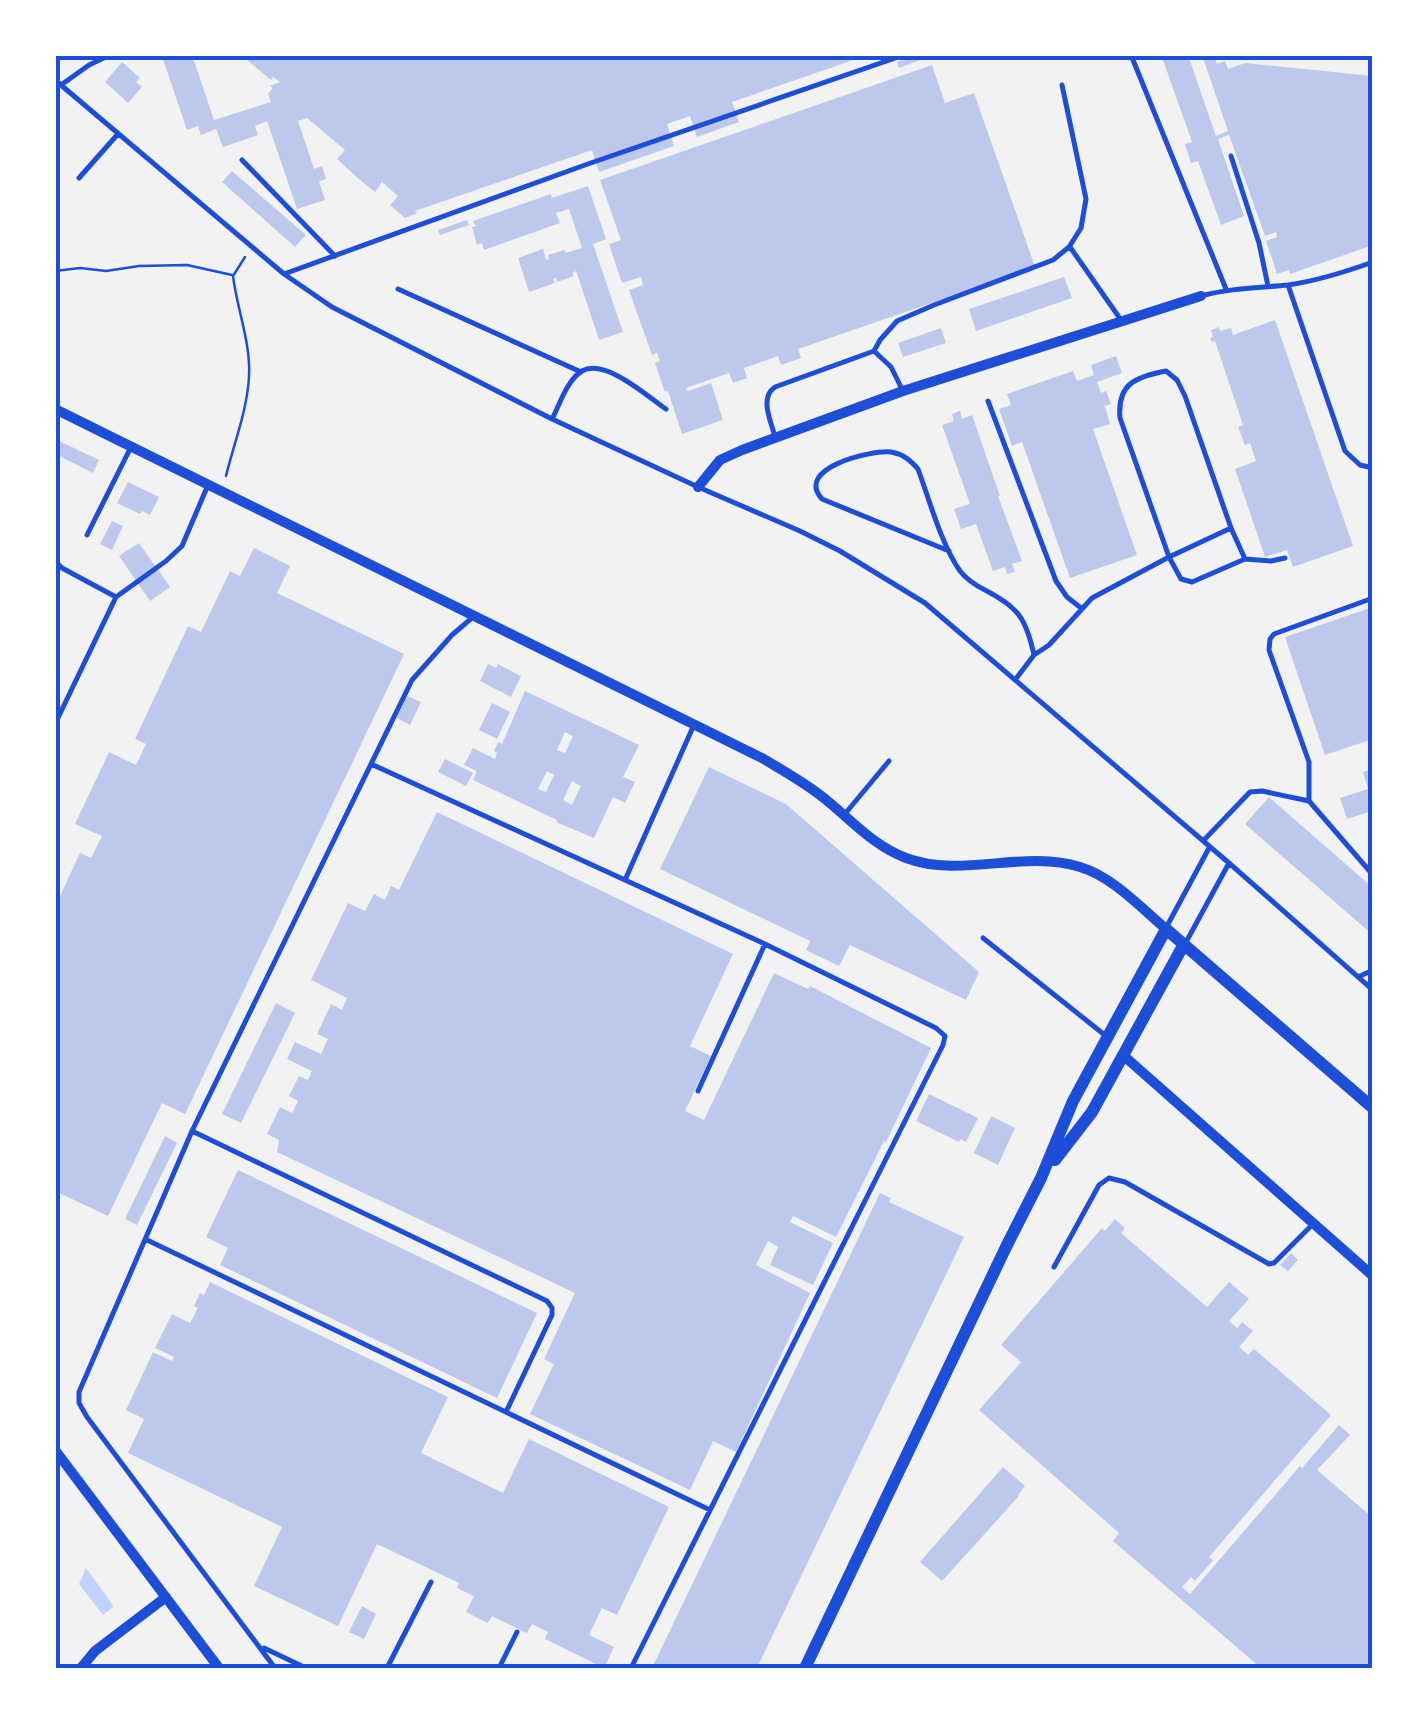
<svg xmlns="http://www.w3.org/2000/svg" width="1428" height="1723" font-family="Overpass,sans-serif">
	<rect width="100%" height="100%" fill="#f2f2f2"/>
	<path fill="#bfd3fe" d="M86 1568 112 1604 113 1607 103 1615 79 1584Z"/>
	<path fill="#bdc9ec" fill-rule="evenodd" d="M175 55H192L214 120 271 102 268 94 273 88 270 86 280 82 273 77 271 80 241 55 865 56 732 102 739 122 697 137 690 116 667 124 674 146 599 172 592 150 415 211 417 213 405 218 390 205 398 196 382 182 375 192 360 180 337 159 345 150 307 118 298 121 314 169 322 166 326 179 319 181 325 200 297 209 267 121 255 126 258 135 223 147 216 129 201 135 198 126 187 130 163 59Z
		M916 55H933L899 68 897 62Z
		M1177 55H1188L1216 136 1228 131 1202 55H1214L1217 64 1225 61 1228 69 1245 63 1373 76V245L1290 274 1289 270 1277 274 1266 241 1277 237 1276 232 1265 236 1229 135 1218 139 1244 216 1221 225 1198 161 1191 163 1185 144 1192 142 1163 60Z
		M122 62 140 78 136 82 142 87 128 103 105 82Z
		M932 65 945 103 974 93 1035 267 798 349 801 358 781 365 778 356 744 368 747 378 733 383 729 373 686 388 688 391 711 383 723 420 682 434 668 391 665 392 655 363 660 361 657 353 652 355 629 290 643 285 641 277 622 283 609 244 621 240 600 180Z
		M232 171 306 235 295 247 222 182Z
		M588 186 606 239 593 244 623 332 599 340 576 271 572 273 574 276 557 282 556 278 553 279 555 283 529 292 518 258 543 249 546 260 549 259 548 255 564 250 566 253 582 248 569 209 556 213 560 223 484 250 482 243 477 245 472 227 476 226 473 221 551 194 552 198Z
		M467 220 469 225 440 235 438 230Z
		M1064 277 1072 298 976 331 969 309Z
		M1275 320 1353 546 1293 567 1287 550 1265 557 1235 469 1256 461 1250 443 1245 445 1238 427 1243 425 1215 341 1212 342 1210 338 1213 337 1211 330 1219 327 1220 331 1231 328 1233 335Z
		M941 328 946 343 903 357 898 343Z
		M1116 356 1122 373 1097 382 1101 393 1106 391 1111 404 1105 406 1110 424 1093 429 1137 555 1070 578 1022 442 1012 446 999 409 1011 405 1007 394 1073 371 1077 381 1094 375 1091 365Z
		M960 411 962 419 972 415 1000 496H998L1022 561 1012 564 1015 572 1007 574 1005 567 993 571 976 524 961 529 954 509 970 504 942 425 954 421 952 414Z
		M55 439 99 460 93 473 55 454Z
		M128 482 159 497 150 515 142 511 140 514 117 503Z
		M112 521 123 526 112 550 100 544Z
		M139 543 170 587 150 601 119 556Z
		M254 548 290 566 277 593 404 654 185 1114 162 1103 108 1216 55 1191V934L59 927 55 925V907L80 853 91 858 102 836 75 824 109 752 136 765 146 744 135 739 188 626 201 632 230 571 240 576Z
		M1373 607V739L1325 755 1285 637Z
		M488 664 496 668 498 664 521 676 511 697 480 681Z
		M525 691 639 745 623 777 635 782 625 803 613 797 594 838 556 822 557 820 473 780 477 771 464 765 473 748 495 759 497 752 494 751 498 742 502 744ZM565 732 573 736 565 753 557 750ZM547 771 554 775 546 792 538 789ZM572 781 581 786 572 805 563 800Z
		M407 696 421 702 410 725 397 718Z
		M492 703 510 712 497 739 479 730Z
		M445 759 473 773 466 786 438 772Z
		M709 767 786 804 979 972 966 1000 850 945 839 966 806 950 810 941 660 869Z
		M1373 769 1372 811 1347 819 1340 798 1368 789 1363 772Z
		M1269 797 1373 888V935L1245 824Z
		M437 812 733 954 690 1046 711 1056 685 1111 704 1120 774 973 808 989 810 986 931 1048 886 1142 884 1141 836 1237 793 1216 790 1222 833 1243 813 1285 770 1265 778 1247 768 1241 756 1265 810 1293 736 1452 713 1441 690 1490 530 1414 554 1364 544 1359 575 1293 277 1152 279 1140 267 1134 280 1107 292 1113 298 1101 289 1096 299 1076 308 1080 312 1071 287 1059 295 1042 321 1054 328 1039 317 1034 331 1004 342 1010 347 998 311 980 348 903 365 911 374 894 385 900 391 886 399 890Z
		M276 1003 295 1013 241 1123 222 1114Z
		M929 1094 978 1118 966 1142 960 1139 959 1142 916 1121Z
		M991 1116 1015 1128 998 1165 974 1153Z
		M165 1136 177 1143 137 1225 125 1219Z
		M238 1170 537 1313 497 1398 220 1265 228 1248 206 1237Z
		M880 1193 891 1198 889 1202 964 1237 757 1668H652Z
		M1115 1219 1125 1228 1121 1233 1207 1307 1229 1282 1249 1299 1229 1321 1237 1328 1242 1322 1253 1331 1239 1347 1248 1355 1254 1349 1331 1415 1209 1557 1213 1560 1195 1581 1191 1577 1182 1587 1190 1594 1300 1466 1302 1468 1339 1425 1350 1435 1317 1470 1373 1518V1668H1261L1113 1541 1119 1533 979 1410 1021 1362 1001 1345 1102 1228 1105 1231Z
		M1291 1253 1298 1260 1288 1271 1280 1265Z
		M210 1282 448 1397 421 1453 503 1493 529 1439 669 1507 617 1615 602 1608 589 1635 614 1647 604 1668 545 1639 548 1632 532 1624 527 1633 492 1616 488 1623 466 1612 474 1596 457 1588 459 1583 377 1544 338 1626 254 1586 282 1527 128 1453 144 1419 126 1410 153 1352 172 1361 174 1357 155 1348 172 1314 190 1323 198 1308 194 1306 200 1293 204 1295Z
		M1003 1467 1025 1486 1018 1495 1019 1496 942 1581 920 1562Z
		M362 1606 376 1614 364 1639 349 1632Z"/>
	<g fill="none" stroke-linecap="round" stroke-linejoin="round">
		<path stroke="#1d4ed8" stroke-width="2.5" d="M55 271 80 268 106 271 139 266 187 265 232 275
			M226 476C234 443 247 411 249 377 251 343 237 309 233 276L245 257"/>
		<path stroke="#1d4ed8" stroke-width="5" d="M1131 55 1226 289
			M55 80 284 274 332 307 552 419 698 487 800 531 840 551 925 603 1229 863 1373 990
			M61 85 89 65 110 55
			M1231 156 1259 243 1268 286
			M242 160 335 256
			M79 178 117 135
			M1070 247 1121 320
			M284 274 585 165 904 55
			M1288 285 1345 451 1360 465 1373 468
			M398 289 581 372
			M1201 296C1230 288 1258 288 1288 285 1317 281 1345 272 1373 262
			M874 351 880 340 897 321 934 305 1053 260 1069 247 1081 228 1086 199 1062 85
			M988 401 1056 581 1067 597 1081 608
			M552 419C560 404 567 380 582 371 605 358 647 396 666 409
			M775 437C771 421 759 398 775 387L874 351 891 367 902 389
			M1231 528 1169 557 1181 579 1192 582 1245 559 1271 561 1285 558
			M87 535 130 449
			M949 551 822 499C794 468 871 450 891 452 903 454 910 460 918 469 929 499 942 546 960 571 967 580 975 585 985 590 1018 607 1026 618 1034 655
			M55 561 62 568 116 597
			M1015 680 1034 655 1049 645 1092 598 1169 557 1120 418C1117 384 1135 377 1166 371L1177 380 1185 396 1231 528 1245 559
			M55 724 116 597 166 561 182 546 208 485
			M371 764 765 944 936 1028 945 1036 943 1045 631 1668
			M1309 801V762L1269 650 1270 639 1274 634 1373 598
			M844 815 889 761
			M1203 841 1250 792 1262 791 1309 801 1373 875
			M625 880 693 727
			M1167 926 1209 848
			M983 938 1106 1036
			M1185 944 1229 863
			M1358 977 1373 970
			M698 1091 765 944
			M192 1131 547 1301 552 1308V1315L506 1412
			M145 1239 710 1510
			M1054 1267 1099 1185 1109 1178 1125 1182 1269 1264 1274 1263 1312 1225
			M264 1648 306 1668
			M275 1668 87 1417 79 1403V1392L192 1131 412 680 452 635 473 617
			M387 1668 431 1582
			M499 1668 517 1632"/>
		<path stroke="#1d4ed8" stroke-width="10" d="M55 409 762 758C782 770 802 781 820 795 848 816 871 845 906 858 962 879 1023 849 1080 867 1113 877 1140 907 1166 929
			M698 487 720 460 742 450 903 391 1201 296
			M1124 1056 1373 1276
			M55 1450 219 1668
			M81 1668 95 1651 166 1597"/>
		<path stroke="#1d4ed8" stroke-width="12" d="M1055 1160 1092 1112 1184 944
			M805 1668 1006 1247 1041 1178 1073 1101 1166 929 1373 1108"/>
	</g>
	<rect width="1428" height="1723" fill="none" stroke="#ffffff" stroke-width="115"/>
	<rect x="58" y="58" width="1312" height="1608" fill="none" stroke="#1d4ed8" stroke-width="4"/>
</svg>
